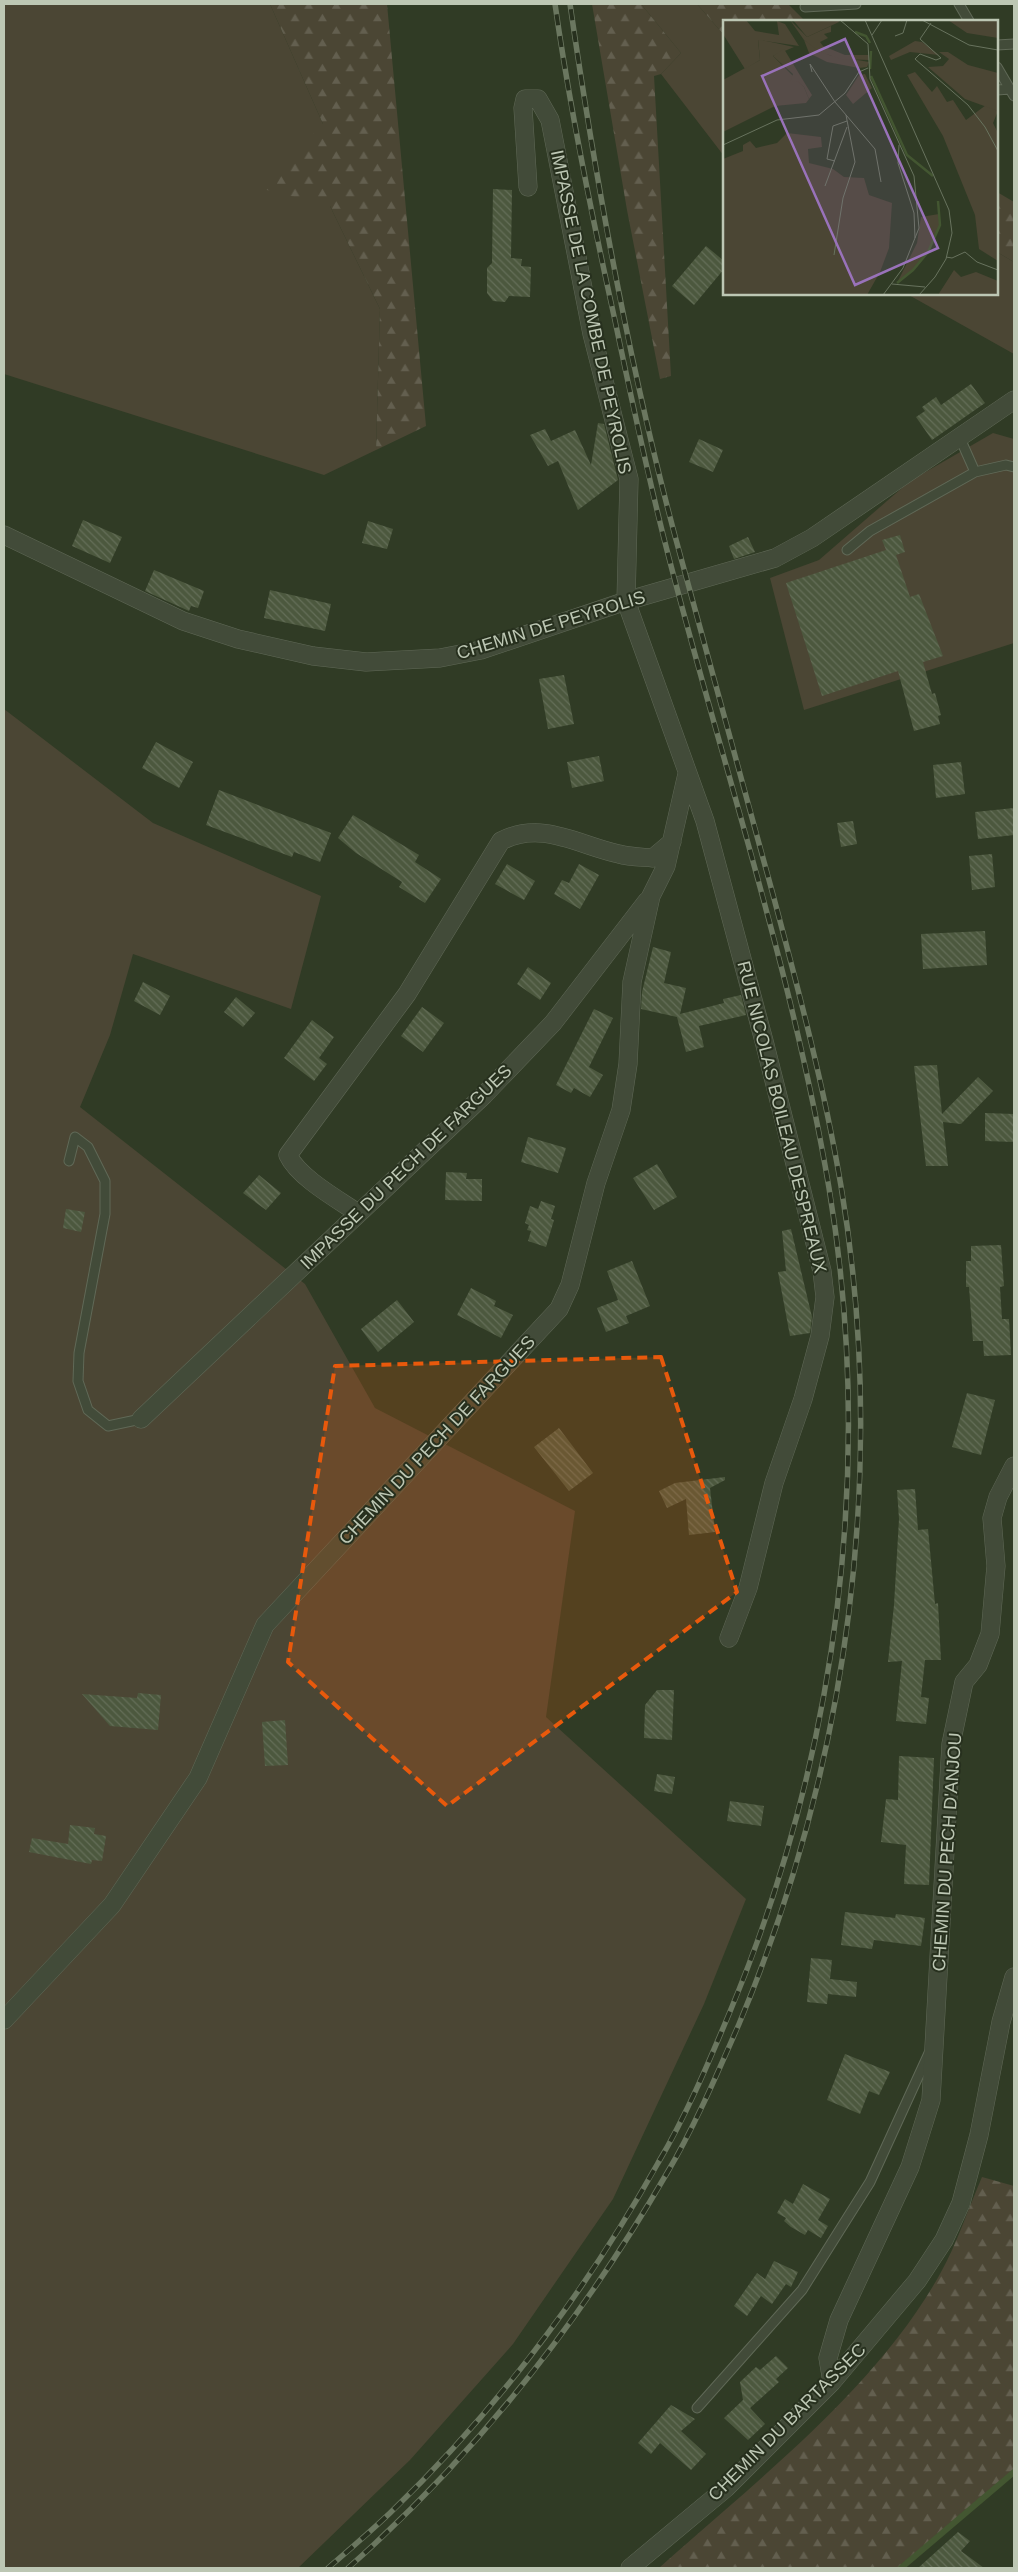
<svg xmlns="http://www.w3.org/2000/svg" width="1018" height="2572" font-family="Arial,sans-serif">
	<defs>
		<pattern id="forest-firs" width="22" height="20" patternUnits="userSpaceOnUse" patternTransform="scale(1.25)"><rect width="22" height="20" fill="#4b4634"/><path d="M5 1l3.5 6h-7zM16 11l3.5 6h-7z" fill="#635f4f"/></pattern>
		<pattern id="building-back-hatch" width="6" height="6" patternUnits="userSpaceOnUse" patternTransform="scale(1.25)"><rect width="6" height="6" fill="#4c583e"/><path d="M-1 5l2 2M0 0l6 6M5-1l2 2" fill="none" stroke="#646e58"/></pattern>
	</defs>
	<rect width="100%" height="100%" fill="#303b25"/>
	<path fill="#4b4634" d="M4 4H270L323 124 330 206 380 309 376 450 324 475 4 374Z
		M641 4H697L724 35V156L661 74 681 53Z
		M997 252 1014 262V354L907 294H997Z
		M993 433 1014 439V643L804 710 770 578 819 560 910 481Z
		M4 709 153 823 321 896 291 1009 133 954 110 1035 80 1107 305 1284 375 1408 575 1511 546 1717 746 1899 704 2004 613 2199 513 2344 410 2460 298 2568H4Z"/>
	<path fill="url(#forest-firs)" d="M270 4H387L426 426 376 450 380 309 330 206 259 188 323 124Z
		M592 4H641L681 53 661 74 654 76 671 376 660 379 627 210Z
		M697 4H788L805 21H724V35Z
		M997 192 1014 202V262L997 252Z
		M982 2177 1014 2186V2472L901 2568H659C756 2481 876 2389 940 2274 957 2244 968 2209 982 2177Z"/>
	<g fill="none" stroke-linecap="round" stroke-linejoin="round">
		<path stroke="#435631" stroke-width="6" d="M901 2568 1014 2472"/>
	</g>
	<path fill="url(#building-back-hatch)" d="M493 189 512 190 511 258 522 259 521 266 531 267 530 297 509 296 505 302 493 301 487 293V268L492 263Z
		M706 246 724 261V269L694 305 672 286Z
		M971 384 985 403 932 440 916 417 925 411 922 407 936 397 941 405Z
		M598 423 604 424 618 480 578 510 558 461 548 466 530 435 545 429 551 441 575 430 591 465Z
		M699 439 723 450 713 472 689 462Z
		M83 520 122 537 110 563 72 546Z
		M368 521 393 529 387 549 362 543Z
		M900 535 905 552 896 555 910 597 919 594 943 656 923 662 932 694 935 693 941 715 938 716 940 724 914 731 898 671 822 696 786 583 886 550 882 540Z
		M748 537 755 552 734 559 729 546Z
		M154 570 204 591 198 608 191 606 189 611 145 591Z
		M270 590 331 604 325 631 264 618Z
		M564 675 574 724 548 729 539 679Z
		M156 742 193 762 179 788 142 768Z
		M599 756 604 781 572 788 567 762Z
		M961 762 965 794 936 798 933 765Z
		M219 790 331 833 320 862 294 852 292 857 206 825Z
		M1014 808V835L978 839 975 812Z
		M353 815 419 855 415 862 441 879 425 903 399 887 402 882 356 853 338 838Z
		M853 821 857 844 841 847 837 823Z
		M992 854 995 887 972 890 969 856Z
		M507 864 535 881 524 900 495 884Z
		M579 864 599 875 580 909 554 894 562 880 569 883Z
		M985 931 987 965 923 969 921 934Z
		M653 947 671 952 664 983 686 988 680 1014 724 1003 723 999 741 995 746 1015 699 1026 704 1047 686 1052 677 1017 641 1009 642 992Z
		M528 967 551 983 540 1000 517 984Z
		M143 982 170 996 160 1015 134 1001Z
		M236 997 255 1013 243 1027 224 1012Z
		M422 1007 444 1023 423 1052 401 1036Z
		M594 1009 613 1018 589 1067 603 1075 590 1097 574 1088 571 1093 556 1085Z
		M312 1020 334 1037 319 1058 327 1064 314 1081 284 1058Z
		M937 1065 942 1114 978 1077 993 1091 961 1124 943 1122 948 1166H926L914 1066Z
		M985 1113 1014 1114V1142L985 1141Z
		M528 1137 566 1148 558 1173 521 1162Z
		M657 1164 677 1197 654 1210 633 1178Z
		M446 1172 467 1173 466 1179H482V1201L445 1200Z
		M259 1175 281 1193 266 1210 243 1193Z
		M541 1201 555 1206 551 1219 554 1220 546 1247 528 1241 531 1231 527 1230 529 1225 525 1223 530 1206 538 1209Z
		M66 1209 85 1212 81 1232 63 1228Z
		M791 1229 812 1317 810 1333 790 1336 778 1272 786 1271 782 1231Z
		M1001 1245 1004 1286 1000 1287 1002 1319H1009L1011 1355 984 1356 983 1341H973L969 1287H966V1261H971V1246Z
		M632 1261 650 1306 626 1316 629 1323 606 1332 597 1308 618 1300 607 1271Z
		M471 1288 496 1301 494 1306 513 1315 501 1338 457 1315Z
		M397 1300 414 1322 378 1352 361 1329Z
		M967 1393 995 1400 981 1455 952 1447Z
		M559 1428 593 1473 569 1491 534 1447Z
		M725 1477V1480L710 1488 715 1532 689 1535 686 1499 667 1508 659 1491 675 1483Z
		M915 1489 918 1530 928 1529 935 1604 938 1603 941 1660H925L921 1697 929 1698 926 1724 896 1721 902 1661 888 1662 894 1605 899 1519 897 1490Z
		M657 1690H674L672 1740 644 1738 645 1705Z
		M138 1693 161 1695 158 1730 110 1726 82 1694 137 1698Z
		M285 1720 288 1765 265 1766 262 1722Z
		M899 1756 934 1758 929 1885 904 1884 906 1845 881 1842 886 1799 898 1800Z
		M657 1774 675 1777 672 1794 654 1791Z
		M730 1801 764 1806 761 1826 727 1821Z
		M70 1825 95 1828 94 1834 106 1836 102 1861 92 1860 91 1864 29 1852 32 1838 68 1844Z
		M845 1912 895 1918 896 1914 925 1918 921 1946 874 1940 872 1949 841 1945Z
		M811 1958 832 1960 830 1979 857 1982 856 1997 828 1994 827 2004 807 2002Z
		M845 2054 890 2072 879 2095 869 2091 860 2114 827 2100Z
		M803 2184 830 2199 818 2220 828 2226 821 2238 808 2230 805 2235 791 2227 784 2221 786 2218 777 2213 785 2199 793 2204Z
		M774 2261 798 2272 791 2287 786 2284 772 2304 761 2296 747 2316 734 2306 757 2273 765 2279Z
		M776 2356 788 2368 776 2379 779 2382 750 2408 765 2424 748 2440 724 2418 743 2400 740 2382 756 2367 760 2370Z
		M671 2405 695 2419 681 2431 706 2454 691 2470 660 2443 651 2454 638 2443Z
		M958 2532 970 2541 961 2551 984 2568H918Z"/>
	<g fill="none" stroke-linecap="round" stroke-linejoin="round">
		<g stroke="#606957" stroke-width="11">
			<path id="lane" d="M959 4 969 21
				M805 7 856 4
				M997 45 1014 44
				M997 67 1014 96
				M997 90 1010 89
				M959 436 975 472 1006 465 1014 467
				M847 550 870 531 975 472
				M69 1161 75 1137 88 1147 105 1181V1214L79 1353 78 1381 88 1410 108 1426 141 1419
				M697 2408 802 2290 870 2182 929 2053"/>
		</g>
		<g stroke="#606957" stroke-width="19">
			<path id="street" d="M528 187 523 108 525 99H538L550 120 592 334 629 479 626 601 705 821 764 1041 822 1271 825 1297 820 1336 803 1399 774 1483 748 1588 729 1638
				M4 535 183 621 238 639 313 656 366 662 440 658 481 650 626 601 775 558 812 538 1014 400
				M358 1213C337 1199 298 1177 288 1155L407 994 501 841C542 820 578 845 619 854 630 857 642 857 653 858L672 842
				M141 1419 484 1095 553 1023 647 901
				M4 2020 112 1905 198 1778 265 1625 559 1309 570 1285 596 1183 621 1110 628 1064 632 982 651 896 666 866 687 774
				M832 2382 828 2358 839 2320 910 2167 931 2100 951 1744 964 1682 978 1665 990 1634 996 1566 992 1518 998 1497 1014 1466
				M630 2568 726 2488 832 2382 917 2281 944 2240 961 2203 979 2135 1001 2022 1014 1977"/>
		</g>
		<use href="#lane" stroke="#424b39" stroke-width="9"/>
		<use href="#street" stroke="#424b39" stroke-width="18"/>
		<g stroke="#6b7760" stroke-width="5.5">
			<path id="rail" d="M328 2568C349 2550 370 2532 390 2513 496 2411 586 2291 658 2163 686 2116 708 2064 729 2014 838 1755 875 1465 829 1188 793 974 723 767 669 558 648 478 631 397 614 316 591 212 570 109 555 4
				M348 2568C476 2455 581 2321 667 2173 695 2126 717 2074 739 2024 849 1762 888 1467 841 1186 824 1086 798 988 772 891 742 780 711 669 681 558 631 377 597 190 570 4"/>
		</g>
		<use href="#rail" stroke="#27301e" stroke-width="4" stroke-dasharray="11" stroke-linecap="butt"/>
	</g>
	<path fill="#e8590c" fill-opacity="0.2" stroke="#e8590c" stroke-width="4" stroke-dasharray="10 6" stroke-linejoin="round" d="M661 1357 737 1592 447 1806 288 1662 335 1366Z"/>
	<g text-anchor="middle" stroke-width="4" stroke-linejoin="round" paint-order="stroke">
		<g font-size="18" fill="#bdc7b4" stroke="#27301e">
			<text transform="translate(591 312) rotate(78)" y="6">IMPASSE DE LA COMBE DE PEYROLIS</text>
			<text transform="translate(551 625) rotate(-17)" y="6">CHEMIN DE PEYROLIS</text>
			<text transform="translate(782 1117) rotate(76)" y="6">RUE NICOLAS BOILEAU DESPREAUX</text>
			<text transform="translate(406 1167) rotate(-44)" y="6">IMPASSE DU PECH DE FARGUES</text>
			<text transform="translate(437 1440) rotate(-47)" y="6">CHEMIN DU PECH DE FARGUES</text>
			<text transform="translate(947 1852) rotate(-86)" y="6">CHEMIN DU PECH D'ANJOU</text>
			<text transform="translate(787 2422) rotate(-45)" y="6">CHEMIN DU BARTASSEC</text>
		</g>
	</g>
	<g transform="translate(723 20)">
		<rect width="275" height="275" fill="#303b25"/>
		<path d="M35 19 71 27 50 36 81 67 86 79 83 83 52 86 0 112V60L37 40ZM81 20 106 35 146 42 144 47 136 48 104 42 86 33ZM192 52 209 72 214 66 224 82 230 80 243 100 263 85 275 91 270 103 275 113V241L256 229 252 195 220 116 184 55ZM142 54 149 68 130 84 123 75 136 55ZM64 113 98 117 99 127 85 129 86 143 110 149 121 157 141 158 146 175 169 183 166 228 157 252 144 275H0V139L20 131V125L27 121 33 128 54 123Z" fill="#4b4634"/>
		<path d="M0 0H23L32 11 56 15 54 1 62 4 76 26 35 20 37 40 22 49 0 14ZM67 0 84 17 108 6V12L101 14 105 18 97 22 100 26 122 35H146V40L118 39 97 32 81 20ZM225 0H275V18L244 13ZM192 21 199 22 216 35 187 32 168 40 166 36ZM61 29 89 75 86 79 81 67 74 61 67 62 70 54 50 36ZM216 32H225L245 45 275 53V91L242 79 205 47 220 46 226 39ZM216 194 217 205 205 232 190 250 175 261 194 223 198 197ZM231 250 238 257 253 252 275 261V275H215Z" fill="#4b4634"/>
		<path d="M70 0H115L116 2 84 17Z" fill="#4b4634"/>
		<path fill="none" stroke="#435631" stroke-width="2.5" d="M132 12 143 16 147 23M147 49 148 31M148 56 184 135 210 156M174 263 190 250 205 232 217 205 215 181"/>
		<path fill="none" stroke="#68735e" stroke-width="1" d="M117 0 145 24 147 59 191 156 196 208 180 248 160 275M142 0 226 190 229 213 223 239 212 257 196 275M199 0 246 25 275 30M208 3 197 19 218 38 213 40 197 34 192 39 245 85 262 107 275 131M149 15 159 0M172 16 180 13 184 0M89 52 87 44 112 82 152 129 158 162M0 125 54 100 96 95 122 73 136 52 145 48M176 125 175 143 191 193 192 218M112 141 104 139 110 106 124 101M102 166 124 107M111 235 120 178 132 142 123 95M223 237 229 238 242 232 254 242 275 250M169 264 202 267"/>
		<path fill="#9972ba" fill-opacity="0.15" stroke="#9972ba" stroke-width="2.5" d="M122 19 215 228 132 265 39 56Z"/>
		<rect width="275" height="275" fill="none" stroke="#bdc7b4" stroke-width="2.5"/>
	</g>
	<rect width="1018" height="2572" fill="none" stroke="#bdc7b4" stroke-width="10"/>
</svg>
